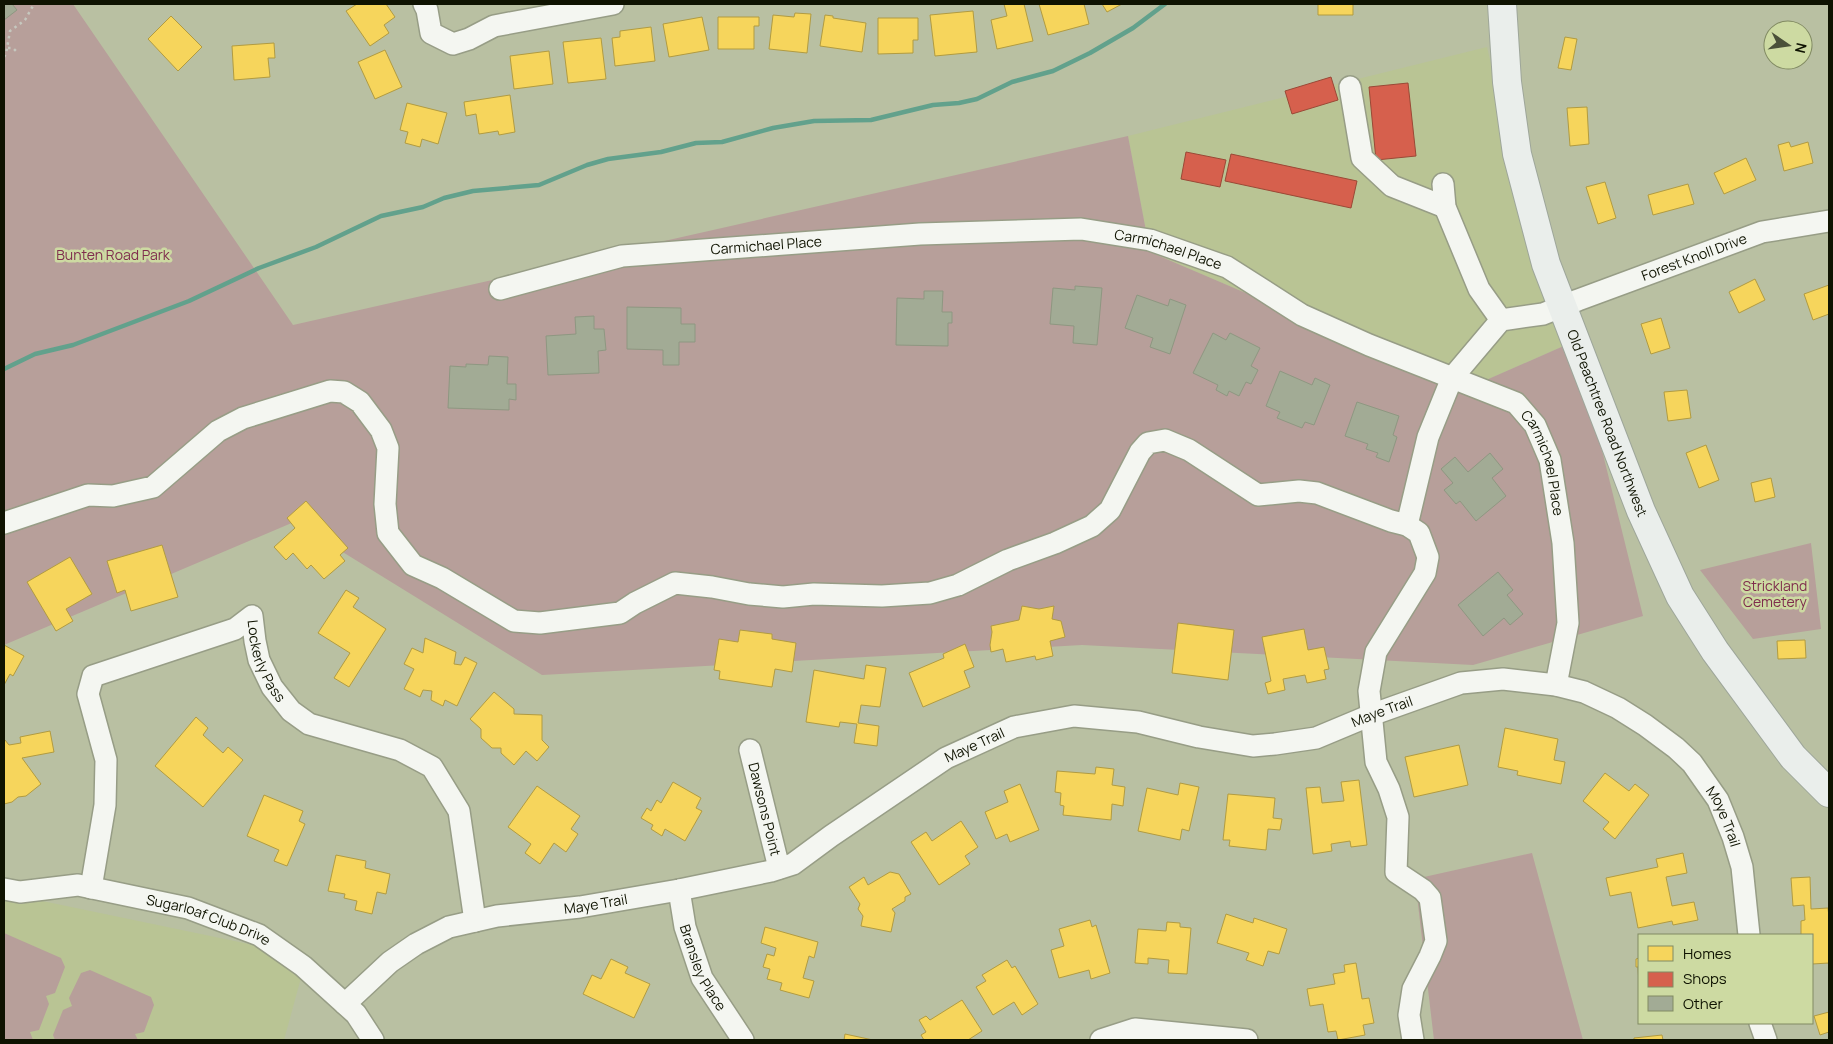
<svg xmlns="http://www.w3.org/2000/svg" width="1833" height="1044" font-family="Manrope,sans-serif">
	<rect width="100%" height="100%" fill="#b9c0a2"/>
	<path fill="#b9c494" d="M1487 47 1522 194 1575 341 1468 388 1150 252 1128 136Z
		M4 893 307 956 284 1040H4Z"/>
	<path fill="#b79f9a" d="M4 4H73L293 325 1128 136 1150 252 1468 388 1575 341 1643 616 1473 665 1082 645 542 675 294 522 4 645Z
		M1811 543 1821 629 1753 639 1700 570Z
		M1532 853 1583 1040H1434L1415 879Z
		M4 933 61 958 65 967 55 993 46 996 49 1004 39 1030 30 1032 33 1040H4Z
		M90 970 151 997 154 1005 144 1032 135 1034 138 1040H55L53 1035 63 1010 72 1006 69 998 81 973Z"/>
	<path fill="#f6d55c" stroke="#b19b41" d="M357 4H386L395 17 384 25 389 33 370 46 346 11Z
		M1004 4H1024L1033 41 997 49 991 20 1007 16Z
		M1039 4H1084L1089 24 1048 35Z
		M1102 4H1122L1107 12Z
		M1318 4H1353V15H1318Z
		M973 11 977 52 935 56 930 15Z
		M795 13 811 14 807 53 769 49 773 15 794 17Z
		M825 15 833 16V18L866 23 862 52 820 46Z
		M171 16 202 47 178 71 148 39Z
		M702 17 709 50 669 57 663 24Z
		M718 17H759V26H754V49H718Z
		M878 18H918V40H913V53L878 54Z
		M651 27 655 61 615 66 612 38 620 37V31Z
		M1565 37 1577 39 1571 70 1558 68Z
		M601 38 606 79 568 83 563 42Z
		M274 43 275 58H268L270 77 234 80 232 46Z
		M385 50 402 87 375 99 358 62Z
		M549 51 553 84 514 89 510 56Z
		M510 95 515 132 499 135 498 131 479 134 476 114 466 116 464 102Z
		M407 103 447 113 438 144 422 139 420 147 405 143 408 132 400 130Z
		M1587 107 1589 144 1570 146 1567 108Z
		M1789 142 1791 147 1808 142 1813 163 1784 171 1778 145Z
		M1746 158 1756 180 1724 194 1714 173Z
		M1605 182 1616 218 1598 224 1586 187Z
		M1688 184 1694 204 1653 215 1648 195Z
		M1755 279 1765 300 1739 313 1729 292Z
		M1829 285V314L1813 320 1804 294Z
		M1661 318 1670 348 1651 354 1641 324Z
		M1687 390 1691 418 1668 421 1664 392Z
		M1706 445 1719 480 1699 488 1686 453Z
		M1771 478 1775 497 1755 502 1751 483Z
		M306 501 348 548 340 555 345 561 324 579 311 565 307 569 293 553 286 560 274 547 295 528 287 518Z
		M162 545 178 597 131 611 125 590 117 593 107 561Z
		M70 557 92 594 66 609 73 621 56 631 27 582Z
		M346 590 359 598 353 607 386 629 349 687 334 678 350 653 318 633Z
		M1022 606 1039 609 1054 606 1052 619 1061 621 1065 637 1050 641 1053 656 1036 660 1035 656 1006 662 1003 649 991 652 990 645 992 632 991 626 1019 620Z
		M1178 623 1234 630 1228 680 1172 673Z
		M1304 629 1308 650 1324 647 1329 669 1324 670 1326 679 1307 683 1305 675 1283 679 1285 690 1268 694 1265 683 1271 681 1262 637Z
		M740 630 772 634V639L796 643 792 672 775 669 772 687 719 679 720 671 714 670 719 639 738 642Z
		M425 638 456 652 454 664 461 665 465 657 477 663 457 706 445 700 443 706 431 700 432 691 423 690 420 697 404 689 414 669 404 664 412 648 423 653Z
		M1805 640 1806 658 1778 659 1777 641Z
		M965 644 974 667 964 671 970 687 923 707 909 673 944 658 943 654Z
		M4 645 24 656 13 676 10 674 4 685Z
		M866 665 886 668 880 707 861 705 858 723 879 726 877 746 854 743 857 724 840 722 839 727 806 722 814 670 864 679Z
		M494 692 514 709V714L542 715V740L549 747 537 761 526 751 514 765 501 753V748H492L481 738V729L470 719Z
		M196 717 208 728 203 735 223 753 228 747 243 760 203 807 155 766Z
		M1505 728 1558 739 1554 760 1565 762 1561 784 1517 775 1518 771 1498 767Z
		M50 731 54 752 22 758 41 784 26 796 18 797 12 802 4 804V741L5 740 9 745 21 743 20 737Z
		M1459 745 1468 785 1414 797 1405 757Z
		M1096 767 1114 769 1112 785 1125 787 1123 806 1112 804 1111 820 1063 815 1064 806 1060 805 1061 793 1055 792 1057 771 1095 774Z
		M1605 773 1629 791 1635 784 1649 795 1615 839 1603 829 1609 822 1583 801Z
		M1359 780 1367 845 1351 847 1350 841 1331 844 1332 851 1313 854 1306 788 1320 787 1322 803 1344 801 1341 782Z
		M673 782 701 798 696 808 702 811 685 841 665 829 662 836 651 829 653 825 641 818 647 808 651 811 657 800 661 803Z
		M1180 783 1199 787 1189 831 1182 829 1180 840 1138 831 1147 788 1178 795Z
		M1020 784 1039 830 1010 842 1007 834 996 839 985 812 1008 802 1004 791Z
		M537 786 580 816 571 829 578 834 566 852 554 843 540 864 525 853 531 844 508 827Z
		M1228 794 1275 798 1273 818 1282 819 1280 830 1268 829 1266 850 1229 846 1230 840H1223Z
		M264 795 303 811 299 821 305 824 287 866 274 861 279 850 247 836Z
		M961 821 978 847 965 856 970 864 939 885 911 842 926 832 932 841Z
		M1683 853 1687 873 1666 877 1672 906 1694 902 1698 920 1673 925 1672 921 1638 928 1631 892 1610 896 1606 878 1658 867 1656 859Z
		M336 855 366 861 365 868 390 874 386 894 377 892 372 914 355 910 357 901 344 898 345 894 328 891Z
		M890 872 899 874 911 894 905 897V901L892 909 895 913 891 932 861 926 863 916 858 909 860 904 849 887 864 877 868 885Z
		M1810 877 1811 909 1828 908 1829 917V963L1812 964V935H1801V921L1805 920 1804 905 1793 906 1791 878Z
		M1226 914 1253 923 1254 918 1287 929 1279 954 1268 951 1263 966 1246 960 1249 953 1217 943Z
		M1090 920 1092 927 1096 925 1110 973 1091 979 1089 970 1059 978 1051 950 1064 946 1059 929Z
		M1167 922 1180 923V927L1191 928 1187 974 1168 973 1169 960 1148 958V964L1135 963 1138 929 1166 931Z
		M765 927 818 942 814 958 809 956 803 978 814 981 809 998 780 990 782 983 767 979 770 969 763 967 767 954 774 956 776 948 761 943Z
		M1639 958V984L1638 967H1636V959Z
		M611 959 628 967 625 973 650 984 634 1018 583 994 592 975 601 979Z
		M1007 960 1012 968 1015 966 1038 1004 1022 1015 1014 1002 993 1015 976 987 986 981 982 975Z
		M1356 963 1362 999 1369 998 1374 1023 1363 1025 1365 1035 1338 1040 1336 1031 1328 1032 1323 1004 1310 1006 1307 989 1335 984 1333 974 1345 972 1344 965Z
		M962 1000 982 1031 968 1040H924L921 1035 926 1032 919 1020 926 1016 930 1020Z
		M1829 1012V1032L1820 1035 1814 1016Z
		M845 1034 873 1040H844Z
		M1662 1035 1663 1040H1634V1038Z"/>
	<path fill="#d6604d" stroke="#9a4936" d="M1331 77 1338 100 1292 114 1285 91Z
		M1408 83 1416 156 1376 160 1369 87Z
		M1186 152 1226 160 1220 187 1181 179Z
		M1231 154 1357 181 1351 208 1225 181Z"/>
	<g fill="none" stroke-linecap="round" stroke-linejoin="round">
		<path stroke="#62a18c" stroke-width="4.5" d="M4 369 35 354 73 345 189 301 259 268 316 247 381 216 423 207 444 198 473 191 539 185 587 165 608 159 661 152 696 143 722 142 773 128 814 121 871 120 933 105 959 103 977 99 1012 82 1053 71 1090 53 1133 28 1165 4"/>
	</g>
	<path fill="#a2ab95" stroke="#8e9781" d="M4 4H12L17 10 4 20Z
		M1075 286 1102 288 1097 345 1073 343 1074 326 1050 324 1053 288 1075 290Z
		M924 291H943L942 312H952V323H948V346L896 345 897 298 924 299Z
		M1137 295 1168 306 1170 299 1186 305 1170 354 1150 347 1153 338 1125 328Z
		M627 307 681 308V324H695V342H679V365H663V350L627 349Z
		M594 316V329H604L606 350 598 351 599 373 548 375 546 336 576 334 575 317Z
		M1213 333 1226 340 1230 333 1260 348 1251 366 1258 370 1251 384 1246 382 1239 396 1229 391 1227 396 1216 390 1218 385 1193 373Z
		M489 356 508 357 507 384H516V400L509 399V410L448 408 450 366 466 367V364L488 365Z
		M1280 371 1312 385 1315 378 1330 385 1314 425 1305 422 1302 428 1277 418 1280 412 1266 406Z
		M1357 402 1399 416 1393 435 1397 437 1389 462 1376 457 1378 453 1366 449 1368 444 1345 436Z
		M1490 453 1503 469 1492 478 1506 496 1476 521 1460 501 1456 504 1444 490 1453 483 1441 469 1455 457 1468 472Z
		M1498 572 1513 590 1507 595 1523 614 1510 625 1504 618 1483 636 1458 605Z"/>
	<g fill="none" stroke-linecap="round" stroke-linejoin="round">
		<g stroke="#979d86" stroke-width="24">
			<g id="minor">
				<path d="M424 4 427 10 431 33 453 44 469 39 494 26 613 4"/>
				<path d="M1350 87 1362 158 1392 186 1445 207"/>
				<path d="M1443 184 1445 207 1479 289 1501 320"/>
				<path id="s1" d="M500 289 622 256 920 234 1081 229 1150 240 1227 267 1302 315 1369 345 1516 403 1535 425 1550 460 1563 543 1568 623 1556 685"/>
				<path d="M4 523 88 495 113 496 153 487 218 431 243 418 330 391 344 392 360 402 381 430 388 448 385 504 388 533 413 565 442 578 514 621 540 623 620 613 635 603 675 583 712 587 749 594 783 597 814 594 882 596 930 593 958 585 1008 560 1055 543 1092 526 1110 510 1140 452 1148 443 1165 440 1189 450 1258 495 1299 491 1317 493 1391 521 1407 525 1419 533 1428 557 1425 573 1376 652 1369 691 1376 762 1389 789 1398 817 1396 872 1423 890 1430 898 1436 941 1430 956 1413 989 1409 1015 1413 1040"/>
				<path id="s2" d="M1407 525 1428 437 1452 378 1501 320 1543 314 1578 300 1762 232 1829 221"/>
				<path id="s3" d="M750 750 779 868"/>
				<path id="s4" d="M91 888 105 805 106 760 88 694 93 676 235 629 252 616 255 641 259 660 272 687 291 711 309 724 400 750 432 767 459 811 475 921"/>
				<path id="s5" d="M4 889 20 892 78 885 188 908 259 935 303 966 356 1014 373 1040"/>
				<path id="s6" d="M679 890 685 927 702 978 743 1040"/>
				<path id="s7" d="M345 1004 390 962 416 944 449 927 497 916 580 907 679 890 771 871 793 864 831 836 946 758 1014 727 1074 716 1138 722 1199 737 1253 746 1275 744 1316 738 1371 715 1461 683 1503 679 1556 685 1584 692 1618 708 1645 725 1676 748 1692 763 1718 800 1733 837 1742 867 1749 935"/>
				<path d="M1760 1023 1766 1040"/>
				<path d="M1101 1040 1135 1029 1247 1040"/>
			</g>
		</g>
		<g stroke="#9ea69a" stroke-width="30">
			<g id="major">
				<path id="s8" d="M1502 4 1507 82 1517 154 1546 264 1641 511 1680 596 1715 651 1793 757 1829 793"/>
			</g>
		</g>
		<path stroke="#c6c8bf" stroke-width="2.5" stroke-dasharray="2.5 4" stroke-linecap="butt" d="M8 48H13L17 52
			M4 57 6 54 10 31 25 20 34 4"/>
		<use href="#minor" stroke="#f4f6f1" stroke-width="21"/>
		<use href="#major" stroke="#eaeeeb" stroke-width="28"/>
	</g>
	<g text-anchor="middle" stroke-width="5" stroke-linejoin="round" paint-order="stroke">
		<g font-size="14" fill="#0f1301" stroke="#cddaa2">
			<text dy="5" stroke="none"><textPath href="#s1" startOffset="271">Carmichael Place</textPath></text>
			<text dy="5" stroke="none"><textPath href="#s1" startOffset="676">Carmichael Place</textPath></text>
			<text dy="5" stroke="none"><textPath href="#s2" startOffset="434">Forest Knoll Drive</textPath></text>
			<text dy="5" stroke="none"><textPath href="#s8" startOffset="435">Old Peachtree Road Northwest</textPath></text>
			<text dy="5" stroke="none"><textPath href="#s1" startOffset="1126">Carmichael Place</textPath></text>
			<text dy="5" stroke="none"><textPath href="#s4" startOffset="435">Lockerly Pass</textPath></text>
			<text dy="5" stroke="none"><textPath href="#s7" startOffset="1119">Maye Trail</textPath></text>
			<text dy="5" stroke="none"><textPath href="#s7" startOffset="698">Maye Trail</textPath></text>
			<text dy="5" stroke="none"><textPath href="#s3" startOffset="61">Dawsons Point</textPath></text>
			<text dy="5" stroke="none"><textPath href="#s7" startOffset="1520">Moye Trail</textPath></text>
			<text dy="5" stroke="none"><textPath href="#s7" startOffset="279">Maye Trail</textPath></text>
			<text dy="5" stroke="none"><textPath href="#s5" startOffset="210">Sugarloaf Club Drive</textPath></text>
			<text dy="5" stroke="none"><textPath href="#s6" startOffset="82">Bransley Place</textPath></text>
		</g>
		<g font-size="14" fill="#7f2d4d" stroke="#cddaa2">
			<text x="113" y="260">Bunten Road Park</text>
			<text x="1775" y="591">Strickland<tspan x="1775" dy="16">Cemetery</tspan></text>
		</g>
	</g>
	<rect width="1833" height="1044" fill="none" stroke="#0f1301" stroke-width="10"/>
	<rect x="1638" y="934" width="175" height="90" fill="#cddaa2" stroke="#818a62"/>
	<rect x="1648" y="946" width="25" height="15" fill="#f6d55c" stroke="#818a62"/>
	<text x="1683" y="959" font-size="15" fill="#0f1301">Homes</text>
	<rect x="1648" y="972" width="25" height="15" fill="#d6604d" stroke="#818a62"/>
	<text x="1683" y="984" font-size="15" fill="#0f1301">Shops</text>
	<rect x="1648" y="996" width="25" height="15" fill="#a2ab95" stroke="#818a62"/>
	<text x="1683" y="1009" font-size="15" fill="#0f1301">Other</text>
	<g transform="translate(1788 45) rotate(103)"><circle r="24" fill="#cddaa2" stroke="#818a62"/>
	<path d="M0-4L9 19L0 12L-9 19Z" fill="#4a5039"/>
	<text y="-8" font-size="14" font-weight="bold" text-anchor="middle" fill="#0f1301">N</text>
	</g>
</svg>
